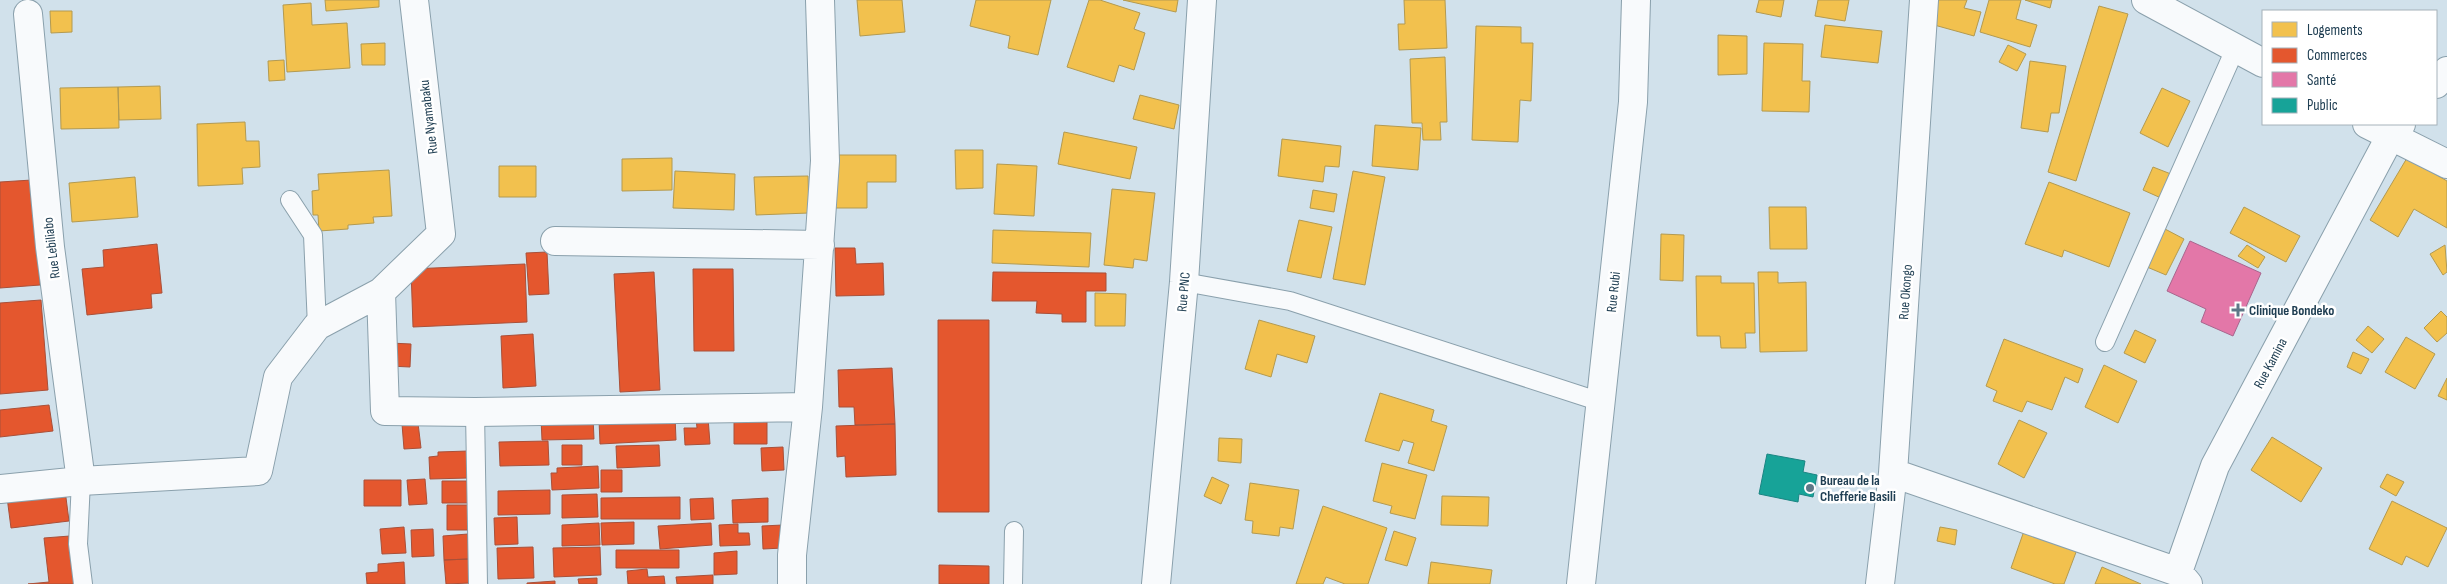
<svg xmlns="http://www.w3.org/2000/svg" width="2447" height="584" font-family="'Sofia Sans Condensed',sans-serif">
	<rect width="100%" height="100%" fill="#d1e1eb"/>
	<path fill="#f2c14e" stroke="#b39a50" d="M325 0H379V7L326 11Z
		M857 0H902L905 32 860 36Z
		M976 0H1051L1038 55 1008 48 1010 36 970 26Z
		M1089 0H1100L1140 13 1134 29 1145 33 1134 70 1119 65 1114 82 1067 67Z
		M1123 0H1178L1176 12Z
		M1404 0H1445L1447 48 1399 50 1398 24H1405Z
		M1759 0H1784L1781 17 1756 12Z
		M1818 0H1849L1845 21 1815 16Z
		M1933 0H1967L1964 8 1981 12 1974 36 1927 23Z
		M1989 0H2021L2016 19 2037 25 2030 47 1980 32Z
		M2025 0H2052L2050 8Z
		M311 3 312 25 347 23 350 68 287 72 283 5Z
		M2099 6 2128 14 2076 181 2048 172Z
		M50 11H72V32L51 33Z
		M1825 25 1882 31 1878 63 1821 57Z
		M1476 26 1521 27V43H1533L1531 101 1520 100 1518 142 1472 140Z
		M1718 35 1747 36V74L1718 75Z
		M385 43V65H362L361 44Z
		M1764 43 1803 44 1802 81H1810L1809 112 1762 111Z
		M2008 45 2026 54 2017 71 1999 62Z
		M1445 57 1447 122H1440L1441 140H1423L1422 123H1412L1410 59Z
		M284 60 285 80 269 81 268 61Z
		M2030 61 2066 66 2059 113H2051L2048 132 2021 128Z
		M160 86 161 119 119 120 118 87Z
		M118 87 119 128 61 129 60 88Z
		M2162 88 2190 101 2168 147 2140 133Z
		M1140 95 1179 105 1174 129 1133 119Z
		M245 122 246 141H259L260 167 242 168 243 184 198 186 197 124Z
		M1375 125 1421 128 1418 170 1372 166Z
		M1064 132 1137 147 1130 179 1058 164Z
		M1282 139 1341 146 1339 167 1325 166 1323 182 1278 176Z
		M955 150H983V188L956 189Z
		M828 155H896V182H867V208H828Z
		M672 158V190L622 191V159Z
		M2407 158 2447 181V228L2414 209 2398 237 2370 220Z
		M997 164 1037 166 1034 216 994 214Z
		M499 166H536V197H499Z
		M2153 167 2171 174 2161 198 2143 190Z
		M389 170 392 216 373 217 374 223 348 225V229L319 231 318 215H313L312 191 319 190 318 174Z
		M675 171 735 174 734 210 673 208Z
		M1353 171 1385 177 1365 285 1333 279Z
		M808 176 809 213 756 215 754 177Z
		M135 177 138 217 72 222 69 183Z
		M2049 182 2130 213 2109 267 2064 250 2062 257 2025 244Z
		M1112 189 1155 193 1147 261 1134 259 1133 268 1104 265Z
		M1313 190 1337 194 1334 212 1310 208Z
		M1769 207H1806L1807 249H1770Z
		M2244 207 2300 236 2286 262 2230 233Z
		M1299 220 1332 227 1321 278 1287 271Z
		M2165 229 2184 239 2166 275 2147 267Z
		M993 230 1091 233 1089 267 992 263Z
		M1661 234 1684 235 1683 281 1660 280Z
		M2247 245 2265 257 2258 268 2238 256Z
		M2445 245 2447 272 2443 275 2430 254Z
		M1758 272H1778V283L1806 282 1807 351 1760 352Z
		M1696 276H1721V283H1754L1755 333H1745L1746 348H1721L1720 336H1697Z
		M1095 293 1126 294 1125 326H1095Z
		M2441 311 2447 317V333L2437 342 2424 328Z
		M1259 320 1315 336 1307 363 1277 354 1271 377 1245 369Z
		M2368 326 2384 339 2372 353 2356 340Z
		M2135 330 2156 340 2145 363 2124 353Z
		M2406 337 2435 354 2415 389 2385 372Z
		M2004 339 2083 369 2078 383 2065 377 2052 410 2027 401 2022 412 1993 401 1997 391 1986 386Z
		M2353 352 2369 359 2361 374 2347 367Z
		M2104 365 2137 381 2118 423 2085 407Z
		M2447 378V400L2438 396Z
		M1380 393 1434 410 1431 421 1447 426 1434 471 1408 463 1414 443 1403 440 1399 451 1365 441Z
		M2019 420 2047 433 2024 478 1998 464Z
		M2272 437 2322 468 2301 502 2251 470Z
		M1219 438 1242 439 1241 463 1218 461Z
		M1382 463 1427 475 1415 519 1390 513 1392 506 1373 501Z
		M2387 474 2404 482 2396 496 2380 487Z
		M1212 477 1229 485 1221 504 1204 496Z
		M1250 483 1299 490 1293 529 1280 527 1279 536 1252 533 1253 521 1245 520Z
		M1442 496 1489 497 1488 526 1441 525Z
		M2392 501 2447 528 2428 567 2406 556 2402 565 2369 549Z
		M1323 506 1387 528 1368 584H1345L1326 577 1323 584H1296Z
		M1940 527 1957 530 1955 545 1937 541Z
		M2025 528 2078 547 2064 584H2055L2011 568Z
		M1394 531 1416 538 1407 566 1385 560Z
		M1431 562 1492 570 1490 584H1428Z
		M2102 567 2141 584H2095Z"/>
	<path fill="#e4572e" stroke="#a95039" d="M32 180 40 285 0 288V182Z
		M157 244 162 293 151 294 152 308 87 315 82 269 104 267 103 250Z
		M835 248H855L856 264 883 263 884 295 836 296Z
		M547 252 549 294 529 295 526 253Z
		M525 264 527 322 413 327 411 269Z
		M693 269H733L734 351H694Z
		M654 272 660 390 620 392 614 274Z
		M993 272 1106 273V291H1086V322H1062V314L1036 313 1037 301H992Z
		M41 300 48 390 0 394V303Z
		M938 320H989V512H938Z
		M533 334 536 386 503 388 501 336Z
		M390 343 411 344 410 367 389 366Z
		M892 368 895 424 855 425 854 407H839L838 370Z
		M49 405 53 431 0 437V410Z
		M675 416 676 440 600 444 599 420Z
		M593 417 594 439 542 440 541 419Z
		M708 417 710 444 685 445 684 428H697L696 418Z
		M734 418H767V444H734Z
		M418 423 421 448 404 449 402 424Z
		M895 424 896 475 846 477 845 456 837 457 836 426Z
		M548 441 549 465 500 466 499 442Z
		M562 445H582V465H562Z
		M659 445 660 466 617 468 616 446Z
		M783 447 784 470 762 471 761 448Z
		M468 451V478L430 479 429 457 438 456V452Z
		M598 466 599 488 552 490 551 473H557V468Z
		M601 470H622V492H601Z
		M425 479 427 504 409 505 407 480Z
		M364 480H401V506H364Z
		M442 481H470V503H442Z
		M65 490 69 521 11 528 7 497Z
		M550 490V514L498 515V491Z
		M597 494 598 517 562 518V495Z
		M680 497V519H601V498Z
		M713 498 714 519 691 520 690 499Z
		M768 498V522L733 523 732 500Z
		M447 505H468V530H447Z
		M517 517 518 544 495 545 494 518Z
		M634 522V544L602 545 601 523Z
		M599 523 600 545 562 546V525Z
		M711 523 712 545 660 549 658 526Z
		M738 524V533H749L750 545 720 546 719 525Z
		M783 525V548L763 549 762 526Z
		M404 527 406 553 382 554 380 529Z
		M433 529 434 556 412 557 411 530Z
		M468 534 469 559 444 560 443 536Z
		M70 536 75 584H28L49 582 44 538Z
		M533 547 534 578 498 579 497 548Z
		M600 547 601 575 554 577 553 548Z
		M616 550H679V568H616Z
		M737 551V574L714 575V553Z
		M469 559 470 583 446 584 444 560Z
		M404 562 405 584H367L366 573 378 572V564Z
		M939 565 989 566V584H939Z
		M647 569 648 577 664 576 665 584H628L627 571Z
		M713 575V584H677L676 577Z
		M597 578V584H579L578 579Z
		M555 581V584H527V583Z"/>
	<path fill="#e377a8" stroke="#a8668e" d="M2190 241 2261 273 2233 336 2201 322 2206 309 2167 291Z"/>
	<path fill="#17a398" stroke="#1a8583" d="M1767 454 1805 461 1803 472 1817 475 1813 497 1799 494 1798 502 1759 494Z"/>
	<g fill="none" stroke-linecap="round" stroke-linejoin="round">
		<g stroke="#8aa0ac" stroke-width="20">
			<path id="lane" d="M290 200 313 235 317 326
				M1184 282 1290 301 1601 402
				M2105 342 2236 47
				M475 412 478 584
				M81 481 78 544 83 584
				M1013 584 1014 531"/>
		</g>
		<g stroke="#8aa0ac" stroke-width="30">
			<path id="street" d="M414 0 441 234 381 292 385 411 475 412 808 407
				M2146 0 2263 63
				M28 14 50 247 81 481
				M2436 84 2447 71
				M2367 124 2447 164
				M555 241 820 245
				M1893 473 2178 572
				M0 489 81 481 258 471 278 377 317 326 381 292
				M792 584V555L808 407 825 161 820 0
				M1156 584 1184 282 1202 0
				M1581 584 1633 102 1636 0
				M1880 584 1893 473 1924 0
				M2188 584 2178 572 2215 466 2390 137 2401 124"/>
		</g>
		<use href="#lane" stroke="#f8fafc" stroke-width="18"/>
		<use href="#street" stroke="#f8fafc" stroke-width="28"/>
	</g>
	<g fill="#5e7888" stroke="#fff" stroke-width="2">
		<path d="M2235.5 302.5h5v5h5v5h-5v5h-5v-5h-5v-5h5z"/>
		<circle cx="1810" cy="488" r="5"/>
	</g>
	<g text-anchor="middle" stroke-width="5" stroke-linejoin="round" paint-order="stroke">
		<g font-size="14" fill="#203f53" stroke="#fff">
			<text transform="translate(428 117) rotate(-97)" y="5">Rue Nyamabaku</text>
			<text transform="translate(51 248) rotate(-97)" y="5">Rue Lebiliabo</text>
			<text transform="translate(1183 292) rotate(-85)" y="5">Rue PNC</text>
			<text transform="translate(1613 292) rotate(-84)" y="5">Rue Rubi</text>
			<text transform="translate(1905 292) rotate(-86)" y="5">Rue Okongo</text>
			<text transform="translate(2270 363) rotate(-62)" y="5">Rue Kamina</text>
		</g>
		<g font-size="14" font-weight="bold" fill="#203f53" stroke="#fff" text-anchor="start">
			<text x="2249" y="315">Clinique Bondeko</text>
			<text x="1820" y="485">Bureau de la<tspan x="1820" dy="16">Chefferie Basili</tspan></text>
		</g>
	</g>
	<rect x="2262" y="10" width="175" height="115" fill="#ffffff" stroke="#a6b2ba"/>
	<rect x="2272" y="22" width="25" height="15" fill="#f2c14e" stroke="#a6b2ba"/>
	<text x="2307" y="35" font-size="15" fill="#203f53">Logements</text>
	<rect x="2272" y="48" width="25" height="15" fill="#e4572e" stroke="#a6b2ba"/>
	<text x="2307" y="60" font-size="15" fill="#203f53">Commerces</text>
	<rect x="2272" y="72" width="25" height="15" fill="#e377a8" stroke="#a6b2ba"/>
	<text x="2307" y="85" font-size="15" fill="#203f53">Santé</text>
	<rect x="2272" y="98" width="25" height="15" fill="#17a398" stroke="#a6b2ba"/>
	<text x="2307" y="110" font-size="15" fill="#203f53">Public</text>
</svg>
